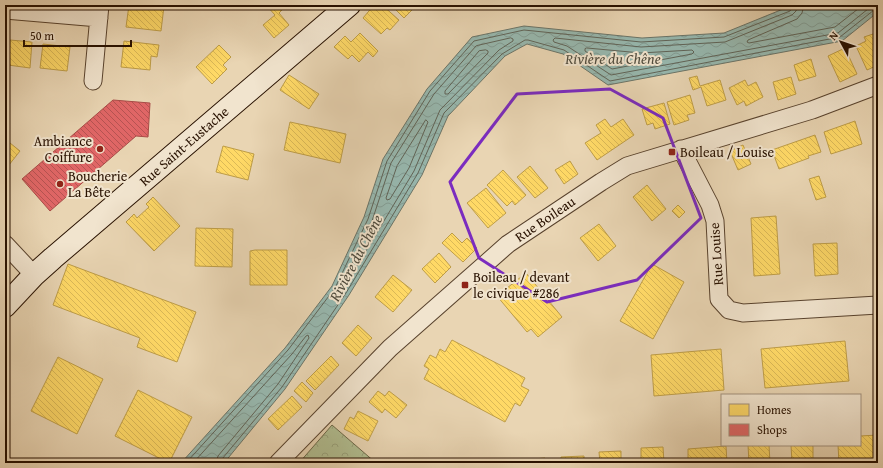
<svg xmlns="http://www.w3.org/2000/svg" width="883" height="468" font-family="'Gentium Book Plus',serif">
	<defs>
		<pattern id="forest-crowns" width="20" height="18" patternUnits="userSpaceOnUse"><rect width="20" height="18" fill="#b1be91"/><path d="M2 6a3 3 0 1 1 6 0M12 15a3 3 0 1 1 6 0" fill="none" stroke="#98a27b"/></pattern>
		<pattern id="water-waves" width="16" height="10" patternUnits="userSpaceOnUse"><rect width="16" height="10" fill="#97b8af"/><path d="M0 5q4-4 8 0t8 0" fill="none" stroke="#829d95"/></pattern>
		<pattern id="homes-back-hatch" width="6" height="6" patternUnits="userSpaceOnUse"><rect width="6" height="6" fill="#ffd966"/><path d="M-1 5l2 2M0 0l6 6M5-1l2 2" fill="none" stroke="#dbb957"/></pattern>
		<pattern id="shops-back-hatch" width="6" height="6" patternUnits="userSpaceOnUse"><rect width="6" height="6" fill="#e06666"/><path d="M-1 5l2 2M0 0l6 6M5-1l2 2" fill="none" stroke="#b65352"/></pattern>
	</defs>
	<rect width="100%" height="100%" fill="#e9d5b3"/>
	<filter id="stains"><feTurbulence type="fractalNoise" baseFrequency=".005" numOctaves="4"/><feColorMatrix values="0 0 0 0 .2 0 0 0 0 .09 0 0 0 0 .02 0 0 0 .5 -.17"/></filter>
	<radialGradient id="worn" r=".72"><stop offset=".6" stop-color="#630" stop-opacity="0"/><stop offset="1" stop-color="#630" stop-opacity=".3"/></radialGradient>
	<path fill="url(#forest-crowns)" stroke="#6c6848" d="M332 425 376 463H299Z"/>
	<path fill="url(#water-waves)" stroke="#6b7569" d="M793 5H878V12L842 41 608 85 563 54 527 44 505 56 448 116 422 175 349 295 285 389 224 463H181L285 348 332 286 364 217 383 159 427 89 472 37 524 26 642 38 724 33Z"/>
	<path fill="url(#homes-back-hatch)" stroke="#be9d47" d="M129 5 164 6 161 31 126 27Z
		M266 5H282L284 8 279 13 289 25 274 38 263 25 275 15Z
		M374 5H382L399 20 390 30 387 28 381 34 363 18Z
		M391 5H417L404 18Z
		M360 33 378 51 373 57 368 52 359 62 352 55 348 59 334 47 345 36 351 42Z
		M873 34 878 46V65L867 70 856 46 866 41 864 37Z
		M10 40 32 42 30 68 8 65Z
		M124 41 159 45 157 57 151 56 150 70 121 67Z
		M43 44 70 47 67 71 40 68Z
		M219 45 231 57 223 65 227 69 212 84 196 67Z
		M845 48 857 74 840 82 828 56Z
		M811 59 816 76 799 81 794 65Z
		M289 75 319 94 309 109 280 90Z
		M697 76 700 86 720 80 726 100 707 106 701 87 693 90 689 78Z
		M791 77 796 94 778 100 773 82Z
		M745 80 748 86 756 82 763 97 746 106 744 101 737 105 729 88Z
		M690 95 695 113 687 115 689 120 674 125 667 102Z
		M664 103 670 124 655 129 653 123 647 125 642 109Z
		M605 119 611 127 623 119 634 135 597 160 585 143 601 133 596 125Z
		M855 121 862 144 831 154 824 132Z
		M290 122 346 134 340 163 284 150Z
		M815 135 821 152 808 156 809 158 779 169 772 150Z
		M5 139 20 151 5 170Z
		M743 145 751 164 738 170 730 151Z
		M223 146 254 154 248 180 216 172Z
		M570 161 578 174 564 184 555 170Z
		M530 166 548 188 535 198 517 177Z
		M503 170 526 195 515 205 512 201 507 206 487 185Z
		M819 176 826 197 816 200 809 179Z
		M647 185 666 209 652 221 633 197Z
		M486 188 506 213 488 228 467 203Z
		M153 197 180 226 154 251 126 222 134 214 137 218 149 207 146 204Z
		M678 205 685 212 679 218 672 211Z
		M776 216 780 274 754 276 751 218Z
		M599 224 616 246 598 261 580 238Z
		M196 228 233 229 232 267 195 266Z
		M452 233 462 243 467 238 477 248 463 262 442 243Z
		M837 243 838 274 815 276 813 244Z
		M255 250H287V285H250V251Z
		M439 253 451 267 435 283 422 269Z
		M68 264 196 312 177 362 137 347 140 338 53 305Z
		M652 264 684 282 653 339 620 321Z
		M526 273 562 317 538 337 531 329 527 332 497 296Z
		M393 275 412 290 393 312 375 297Z
		M358 325 372 338 356 356 342 343Z
		M452 340 525 378 521 386 529 390 520 406 515 403 505 422 424 379 429 369 424 366 430 355 436 358 440 349 445 352Z
		M845 341 849 381 765 388 761 349Z
		M721 349 724 390 654 396 651 355Z
		M331 356 339 365 315 390 306 381Z
		M58 357 103 379 77 434 31 411Z
		M302 382 313 393 306 402 294 391Z
		M138 390 192 417 169 463 115 436Z
		M378 391 385 396 389 391 407 405 396 418 385 409 382 413 369 402Z
		M292 396 302 407 278 430 268 419Z
		M358 411 378 421 368 441 344 429 350 417 354 419Z
		M878 435V463H839L838 445H860V436Z
		M748 445H769L770 463H749Z
		M791 445H813V463H792Z
		M726 446 727 463H688V449Z
		M663 447 664 463H641V448Z
		M621 451V463H600L599 452Z
		M584 456V463H561V457Z
		M545 458V463H522V460Z
		M505 461V463H483V462Z"/>
	<path fill="url(#shops-back-hatch)" stroke="#a94c47" d="M113 100 150 103 148 137 136 136 50 211 22 179Z"/>
	<g fill="none" stroke-linecap="round" stroke-linejoin="round">
		<path stroke="#606458" stroke-width="1" d="M798 5 796 11 792 15 725 42 641 47 555 38 553 40 554 42 567 46 611 75 838 33 873 5
			M804 5 802 13 797 19 748 40 747 42 749 43 835 27 863 5
			M511 38 513 39V41L499 50 440 110 414 171 352 274H349L348 272 372 221 391 163 434 94 476 46Z
			M587 48 641 53 692 50 694 52 692 54 612 69 585 51V49Z
			M486 50 488 51V53L448 94H445V91L479 51Z
			M426 120 428 122 409 168 390 199 387 200 386 198 397 166Z
			M186 463 288 350 335 288 368 219 387 161 430 91 474 41 524 30 641 42 724 37 790 11 792 8V5
			M193 463 292 354 306 336 308 335 309 338 278 384 218 456 216 463
			M221 463 222 459 282 387 346 293 418 173 444 113 502 54 525 40H528L564 50 610 81 840 37 874 10 878 9"/>
		<g stroke="#58422d" stroke-width="19">
			<path id="street" d="M5 10 99 18
				M93 81 100 5
				M681 149 710 205 715 221 719 299 729 310 743 313 878 305
				M5 244 34 275
				M278 463 390 348 508 244 601 182 627 166 812 110 878 85"/>
		</g>
		<g stroke="#281100" stroke-width="24">
			<path id="secondary" d="M5 306 34 275 53 258 349 5"/>
		</g>
		<use href="#street" stroke="#f1e4ce" stroke-width="17"/>
		<use href="#secondary" stroke="#f1e4ce" stroke-width="22"/>
	</g>
	<path fill="none" stroke="#7b2cbf" stroke-width="3" stroke-linejoin="round" d="M610 89 663 118 701 218 637 280 547 302 479 258 450 182 517 94Z"/>
	<g fill="#8f2418" stroke="#f1e4ce" stroke-width="1.5">
		<circle cx="100" cy="149" r="4"/>
		<rect x="668" y="148" width="8" height="8" rx="2"/>
		<circle cx="60" cy="184" r="4"/>
		<rect x="461" y="281" width="8" height="8" rx="2"/>
	</g>
	<g text-anchor="middle" stroke-width="4" stroke-linejoin="round" paint-order="stroke">
		<g font-size="14" fill="#281100" stroke="#f1e4ce" text-anchor="start">
			<text x="92" y="146" text-anchor="end">Ambiance<tspan x="92" dy="16">Coiffure</tspan></text>
			<text x="680" y="157">Boileau / Louise</text>
			<text x="68" y="181">Boucherie<tspan x="68" dy="16">La Bête</tspan></text>
			<text x="473" y="282">Boileau / devant<tspan x="473" dy="16">le civique #286</tspan></text>
		</g>
		<g font-size="14" fill="#281100" stroke="#f1e4ce">
			<text transform="translate(184 146) rotate(-41)" y="5">Rue Saint-Eustache</text>
			<text transform="translate(545 219) rotate(-34)" y="5">Rue Boileau</text>
			<text transform="translate(716 254) rotate(-94)" y="5">Rue Louise</text>
		</g>
		<g font-size="15" font-style="italic" fill="#4f4b3d" stroke="#f1e4ce">
			<text x="613" y="64">Rivière du Chêne</text>
			<text transform="translate(356 258) rotate(-62)" y="5">Rivière du Chêne</text>
		</g>
	</g>
	<rect width="883" height="468" fill="none" stroke="#e9d5b3" stroke-width="20"/>
	<rect x="6" y="6" width="871" height="456" fill="none" stroke="#281100" stroke-width="2"/>
	<rect x="10" y="10" width="863" height="448" fill="none" stroke="#281100"/>
	<rect x="721" y="394" width="140" height="52" fill="#f1e4ce" stroke="#a1907c"/>
	<rect x="729" y="404" width="20" height="12" fill="#ffd966" stroke="#a1907c"/>
	<text x="757" y="414" font-size="12" fill="#281100">Homes</text>
	<rect x="729" y="424" width="20" height="12" fill="#e06666" stroke="#a1907c"/>
	<text x="757" y="434" font-size="12" fill="#281100">Shops</text>
	<g transform="translate(841 42) rotate(310)" stroke="#f1e4ce" stroke-width="3" paint-order="stroke">
	<path d="M0-3L7 15L0 10L-7 15Z" fill="#281100"/>
	<text y="-6" font-size="11" font-weight="bold" text-anchor="middle" fill="#281100">N</text>
	</g>
	<path d="M24 40v6h107v-6" fill="none" stroke="#281100" stroke-width="2"/>
	<text x="30" y="40" font-size="12" fill="#281100" stroke="#f1e4ce" stroke-width="3" paint-order="stroke">50 m</text>
	<rect width="100%" height="100%" filter="url(#stains)"/>
	<rect width="100%" height="100%" fill="url(#worn)"/>
</svg>
